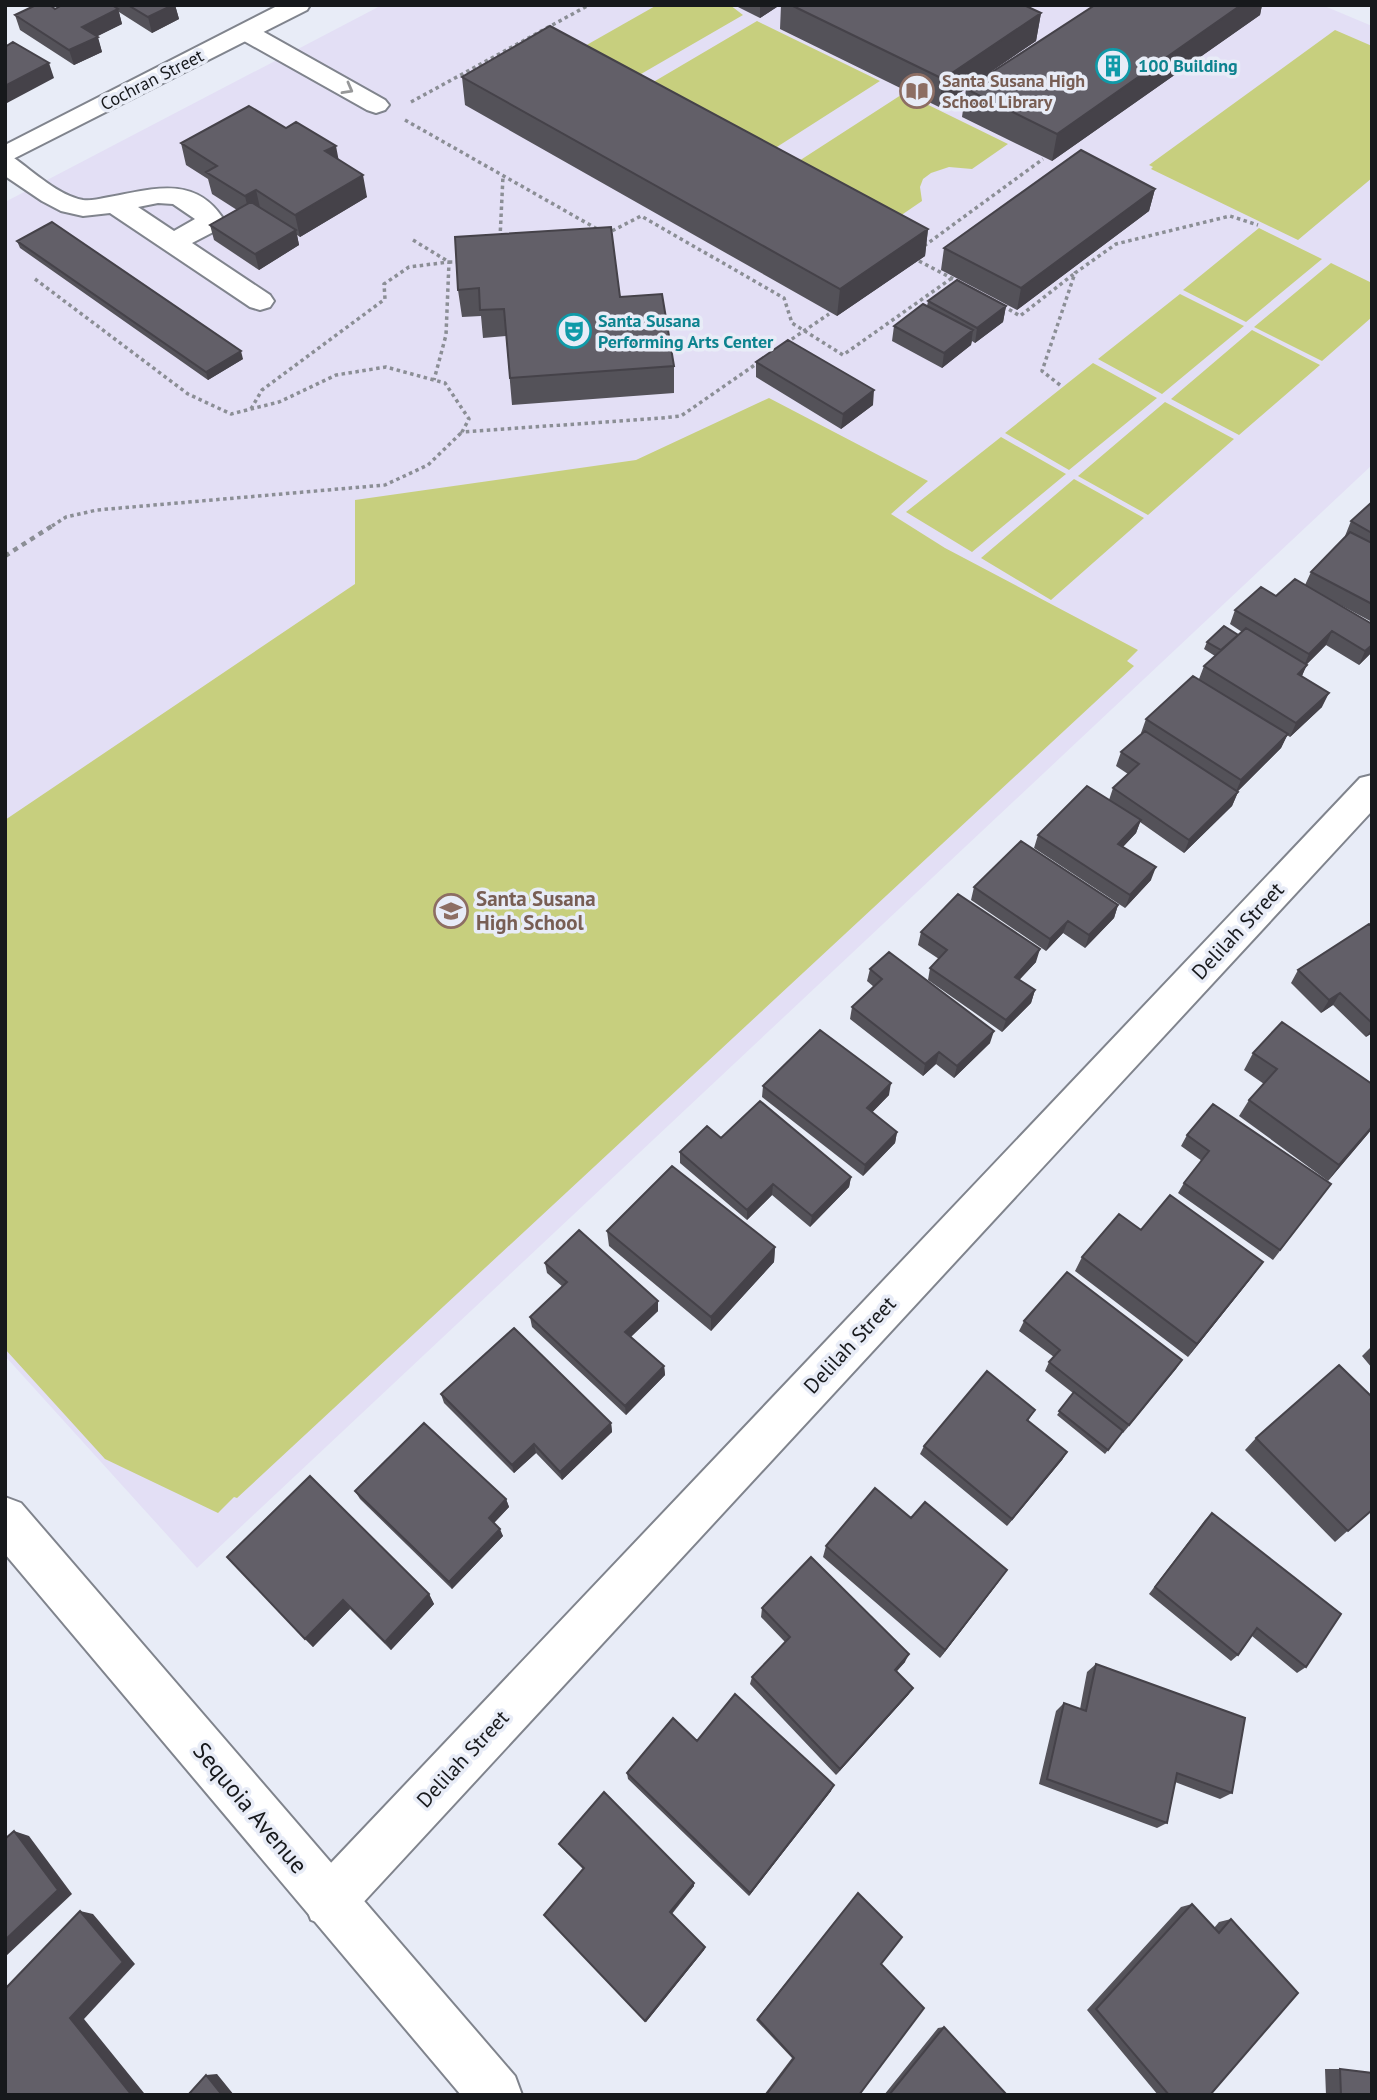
<svg xmlns="http://www.w3.org/2000/svg" width="1377" height="2100" font-family="'PT Sans',sans-serif">
	<rect width="100%" height="100%" fill="#e8ecf7"/>
	<path fill="#e3dff5" d="M382 5H1322L1372 26V465L197 1568 5 1356V202Z"/>
	<path fill="#c7cf7e" d="M657 5H730L743 15 622 85 569 55Z
		M757 21 880 81 769 152 633 94Z
		M1335 30 1372 46V178L1298 240 1151 169 1153 167 1149 165Z
		M901 95H908L1008 144 972 169 949 167 931 173 923 179 920 187 922 201 881 229 785 170Z
		M1259 228 1322 259 1246 322 1183 290Z
		M1331 263 1372 283V317L1322 361 1254 327Z
		M1180 294 1244 326 1162 394 1098 359Z
		M1252 330 1320 365 1239 435 1171 399Z
		M1093 363 1157 398 1069 470 1005 433Z
		M769 398 928 481 891 514 945 548 1138 650 1127 661 1134 666 237 1498 234 1497 218 1513 105 1459 5 1349V820L355 584V500L636 460Z
		M1165 402 1234 439 1148 515 1078 476Z
		M1001 437 1066 474 972 552 906 512Z
		M1074 479 1144 518 1051 600 981 558Z"/>
	<g fill="none" stroke-linecap="round" stroke-linejoin="round">
		<g stroke="#80848d" stroke-width="4">
			<path id="minor" d="M246 25 255 27 385 100 389 105 385 110 376 113 367 110 237 37 234 32 237 27Z
				M5 156 14 158C34 172 59 196 83 200 90 201 98 199 104 198 147 191 192 173 222 217L219 229 192 243 270 295 274 301 270 307 260 310 250 307 110 213 83 216 61 211 42 201 5 176ZM158 203 173 204 195 219 174 231 138 207Z
				M1372 775V811L347 1920 329 1927 311 1920 304 1902 311 1884 1360 778Z"/>
		</g>
		<g stroke="#80848d" stroke-width="4">
			<path id="major" d="M279 5H310L307 10 5 163V145Z
				M5 1497 21 1503 515 2076 522 2095H461L5 1554Z"/>
		</g>
		<path stroke="#8b8e95" stroke-width="3.5" stroke-dasharray="3.5 3.5" stroke-linecap="butt" d="M411 102 589 5
			M405 120 599 230
			M606 234 641 216 784 298 792 323 843 355 952 278
			M500 238 503 176
			M413 240 449 262H462
			M924 246 1043 159
			M919 261 961 283
			M35 279 188 394 231 414 279 402 336 375 386 367 445 383 469 419 462 432 662 418 681 416 759 362
			M1003 306 1020 316 1075 273
			M786 343 829 314
			M1060 385 1042 371 1075 273 1116 244 1230 216 1258 225
			M251 409 262 390 385 299 384 284 409 267 449 262 446 335 434 380
			M52 526 66 517 97 510 385 485 428 465 462 432"/>
		<path stroke="#8b8e95" stroke-width="4.5" stroke-dasharray="5 5" stroke-linecap="butt" d="M5 556 55 524"/>
		<use href="#minor" fill="#fff" fill-rule="evenodd"/>
		<use href="#major" fill="#fff" fill-rule="evenodd"/>
	</g>
	<path fill="#545259" d="M62 5H175L179 19 152 33 119 12 122 24 97 36 102 52 74 65 20 30 15 15 55 9Z
		M734 5H780L760 18Z
		M781 5H1024L1041 13 1036 41 939 107 780 29Z
		M1095 5H1262L1260 15 1052 161 962 117 966 89Z
		M462 77 928 229 925 256 837 316 465 105Z
		M181 143 338 160 367 197 300 237 297 235 299 245 259 270 214 240 210 225 237 210 212 194 208 179 186 165Z
		M1155 189 1149 211 1017 310 941 270 944 248Z
		M455 237 620 297 674 366V393L512 405 506 336 483 338 481 316 462 317 458 290Z
		M17 241 243 359 208 380 20 248Z
		M928 301 1006 306 1003 322 975 343 972 341 971 345 942 368 892 341 894 326 927 306Z
		M756 362 873 405 841 429 756 377Z
		M1372 502V622L1333 601 1372 624V652L1359 665 1326 645 1306 665 1302 676 1322 707 1290 737 1287 735 1281 748 1237 792H1238L1232 806 1184 853 1140 822 1136 833 1123 847 1151 880 1125 908 1034 848 1038 835 1109 800 1113 788 1128 774 1116 766 1121 752 1142 734 1141 733 1146 719 1199 679 1204 666 1215 656 1204 649 1207 642 1238 635 1242 632 1230 624 1235 610 1305 585 1311 572 1346 536H1345L1351 521Z
		M974 887 1118 905 1114 918 1085 948 1063 933 1046 951 971 900Z
		M1372 927V1033L1366 1037 1333 1005 1321 1013 1291 983 1298 970Z
		M921 932 1036 962 1019 980 1035 990 1031 1003 1002 1032 928 980 930 968 939 959 918 945Z
		M870 969 990 1043 954 1078 936 1064 923 1076 850 1019 852 1007 874 987 867 981Z
		M1253 1053 1372 1129 1328 1181 1239 1116 1249 1100 1264 1084 1244 1070Z
		M763 1086 889 1095 872 1112 897 1132 895 1143 863 1176 762 1097Z
		M1187 1135 1331 1184 1273 1260 1178 1193 1184 1183 1202 1161 1181 1146Z
		M721 1138 851 1177 849 1187 810 1227 772 1195 747 1220 680 1163V1152Z
		M1141 1230 1252 1277 1188 1357 1075 1271 1082 1257Z
		M607 1231 775 1247 774 1262 711 1331 609 1246Z
		M545 1263 658 1311 631 1337 664 1366 665 1375 626 1415 532 1327 530 1317 563 1287 547 1273Z
		M1024 1321 1182 1360 1123 1433 1122 1432 1105 1454 1057 1415 1073 1393 1045 1371 1049 1362 1054 1357 1019 1331Z
		M1372 1346V1368L1362 1356Z
		M441 1394 611 1423 612 1432 562 1480 536 1453 514 1473 444 1403Z
		M1372 1397V1512L1370 1511 1335 1542 1245 1450 1256 1438Z
		M1035 1410 1028 1421 1067 1452 1062 1460 1007 1526 920 1454 924 1446Z
		M355 1491 506 1499 509 1507 494 1523 503 1536 452 1589 360 1499Z
		M1212 1513 1306 1667 1297 1673 1252 1636 1238 1655 1231 1661 1149 1594 1205 1520Z
		M911 1518 1000 1580 940 1658 823 1557 826 1546Z
		M227 1557 429 1594 434 1604 391 1650 350 1609 313 1647Z
		M762 1608 905 1662 896 1671 913 1688 908 1695 836 1775 750 1684 752 1677 785 1642 761 1617Z
		M1096 1664 1232 1793 1220 1799 1175 1782 1167 1823 1157 1828 1039 1784 1056 1711 1064 1703 1080 1709 1087 1672Z
		M697 1741 831 1791 749 1896 628 1779 627 1773Z
		M559 1844 694 1883V1886L672 1914 705 1947 704 1950 646 2022 583 1869 562 1848Z
		M858 1893 881 1964 859 2095H764L792 2058 756 2020Z
		M1192 1904 1214 1928 1219 1922 1231 1919 1210 2095H1158L1087 2010 1181 1907Z
		M944 2027 1007 2095H884L938 2028Z
		M1325 2069H1340L1372 2095H1326Z"/>
	<path fill="#454249" d="M173 5H175L179 19 152 33 148 17Z
		M760 5H780L760 18Z
		M1241 5H1262L1260 15 1052 161 1057 134Z
		M118 9 122 24 86 42 82 27Z
		M1041 13 1036 41 939 107 943 79Z
		M98 37 102 52 74 65 69 50Z
		M49 63 54 78 7 103 5 98V86Z
		M336 146 340 167 325 151Z
		M363 175 367 197 300 237 295 215Z
		M1155 189 1149 211 1017 310 1021 288Z
		M256 190 261 212 250 218 245 196Z
		M928 229 925 256 837 316 840 289Z
		M296 230 299 245 259 270 255 254Z
		M1006 306 1003 322 975 343 977 328Z
		M973 330 971 345 942 368 944 353Z
		M241 351 243 359 208 380 206 372Z
		M874 390 873 405 841 429 843 414Z
		M1332 631 1326 645 1303 668 1309 654Z
		M1372 645V652L1359 665 1365 651Z
		M1307 665 1300 680 1298 674Z
		M1329 693 1322 707 1290 737 1296 723Z
		M1288 734 1281 748 1235 794 1241 780Z
		M1238 792 1232 806 1184 853 1189 840Z
		M1141 820 1136 833 1113 857 1118 844Z
		M1156 867 1151 880 1125 908 1130 895Z
		M1118 905 1114 918 1085 948 1089 935Z
		M1068 921 1063 933 1046 951 1050 939Z
		M1040 949 1036 962 1011 989 1015 977Z
		M1035 990 1031 1003 1002 1032 1006 1020Z
		M1340 993 1333 1005 1321 1013 1329 1000Z
		M1372 1028V1033L1366 1037Z
		M994 1031 990 1043 954 1078 957 1066Z
		M939 1052 936 1064 923 1076 925 1064Z
		M891 1083 889 1095 865 1120 867 1108Z
		M1372 1127V1129L1328 1181 1339 1165Z
		M897 1132 895 1143 863 1176 865 1165Z
		M851 1177 849 1187 810 1227 812 1216Z
		M773 1184 772 1195 747 1220V1210Z
		M775 1247 774 1262 711 1331V1317Z
		M1263 1262 1252 1277 1188 1357 1197 1344Z
		M658 1301V1311L626 1341 625 1332Z
		M1182 1360 1176 1369 1123 1433 1129 1425Z
		M664 1366 665 1375 626 1415 625 1406Z
		M611 1423 612 1432 562 1480 560 1472Z
		M534 1444 536 1453 514 1473 512 1465Z
		M1067 1452 1062 1460 1007 1526 1012 1519Z
		M506 1499 509 1507 492 1525 489 1518Z
		M500 1529 503 1536 452 1589 449 1582Z
		M1007 1570 1000 1580 940 1658 945 1650Z
		M429 1594 434 1604 391 1650 385 1642Z
		M343 1600 350 1609 313 1647 305 1639Z
		M909 1654 905 1662 891 1678 895 1670Z
		M913 1688 908 1695 836 1775 840 1769Z
		M834 1785 831 1791 749 1896 750 1893Z
		M14 1831 29 1836 72 1894 5 1957V1940Z
		M694 1883V1886L670 1915V1912Z
		M80 1911 93 1914 135 1964 84 2019 144 2093 142 2095H130L70 2018Z
		M705 1947 704 1950 646 2022 645 2021Z
		M217 2074 234 2095H222L206 2075Z"/>
	<path fill="#625f68" stroke="#454249" stroke-width="2" d="M36 5H50L55 9 62 5H112L118 9 82 27 98 37 69 50 15 15Z
		M128 5H173L148 17Z
		M791 5H1024L1041 13 943 79Z
		M1095 5H1241L1057 134 966 89Z
		M550 26 928 229 840 289 462 77Z
		M13 42 49 63 5 86V47Z
		M249 106 286 128 296 122 336 146 325 151 363 175 295 215 256 190 245 196 206 172 217 166 181 143Z
		M1081 150 1155 189 1021 288 944 248Z
		M251 202 296 230 255 254 210 225Z
		M52 222 241 351 206 372 17 241Z
		M611 227 620 297 662 294 674 366 510 378 504 309 480 310 479 288 458 290 455 237Z
		M957 280 1006 306 977 328 928 301Z
		M923 304 973 330 944 353 894 326Z
		M788 340 874 390 843 414 756 362Z
		M1372 502V533L1351 521Z
		M1350 532 1372 543V604L1311 572Z
		M1295 579 1372 624V645L1365 651 1332 631 1309 654 1235 610 1261 587 1276 596Z
		M1224 626 1238 635 1221 650 1207 642Z
		M1246 628 1307 665 1298 674 1329 693 1296 723 1204 666Z
		M1193 676 1288 734 1241 780 1146 719Z
		M1145 731 1238 792 1189 840 1113 788 1139 764 1121 752Z
		M1087 786 1141 820 1118 844 1156 867 1130 895 1038 835Z
		M1021 841 1118 905 1089 935 1068 921 1050 939 974 887Z
		M958 894 1040 949 1015 977 1035 990 1006 1020 930 968 947 950 921 932Z
		M1369 924 1372 927V1023L1340 993 1329 1000 1298 970Z
		M889 952 994 1031 957 1066 939 1052 925 1064 852 1007 882 979 870 969Z
		M1282 1022 1372 1084V1127L1339 1165 1249 1100 1277 1069 1253 1053Z
		M820 1030 891 1083 867 1108 897 1132 865 1165 763 1086Z
		M760 1101 851 1177 812 1216 773 1184 747 1210 680 1152 707 1126 721 1138Z
		M1213 1104 1331 1184 1280 1250 1184 1183 1209 1151 1187 1135Z
		M672 1166 775 1247 711 1317 607 1231Z
		M1170 1195 1263 1262 1197 1344 1082 1257 1119 1214 1141 1230Z
		M579 1230 658 1301 625 1332 664 1366 625 1406 530 1317 567 1282 545 1263Z
		M1067 1272 1182 1360 1129 1425 1049 1362 1060 1350 1024 1321Z
		M514 1328 611 1423 560 1472 534 1444 512 1465 441 1394Z
		M1339 1365 1372 1397V1510L1348 1531 1256 1438Z
		M987 1371 1035 1410 1027 1420 1067 1452 1012 1519 924 1446Z
		M1074 1392 1123 1431 1108 1450 1059 1411Z
		M424 1423 506 1499 489 1518 500 1529 449 1582 355 1491Z
		M310 1476 429 1594 385 1642 343 1600 305 1639 227 1557Z
		M875 1488 911 1518 925 1502 1007 1570 945 1650 826 1546Z
		M1212 1513 1341 1614 1306 1667 1257 1628 1238 1655 1155 1587Z
		M811 1557 909 1654 895 1670 913 1688 840 1769 752 1677 790 1637 762 1608Z
		M1096 1664 1245 1718 1232 1793 1177 1773 1167 1823 1047 1779 1064 1703 1086 1711Z
		M735 1694 834 1785 750 1893 627 1773 673 1718 697 1741Z
		M604 1792 694 1883 670 1912 705 1947 645 2021 544 1915 584 1868 559 1844Z
		M14 1831 58 1890 5 1940V1839Z
		M858 1893 902 1937 881 1964 924 2008 859 2095H766L794 2058 758 2019Z
		M1192 1904 1219 1933 1231 1919 1298 1993 1210 2095H1169L1096 2009Z
		M80 1911 123 1962 70 2018 131 2094 130 2095H5V1989Z
		M944 2027 1007 2095H889Z
		M1340 2069 1372 2073V2095H1341Z
		M206 2075 222 2095H188Z"/>
	<defs><path id="oneway-chevron" d="M-2-3.5L2.5 0L-2 3.5" fill="none" stroke-width="1.6" stroke-linecap="round" stroke-linejoin="round" transform="scale(1.75)"/></defs>
	<use stroke="#979899" href="#oneway-chevron" transform="translate(348 89) rotate(29)"/>
	<defs>
		<g id="building-ring" transform="scale(1.75)"><circle r="9.5" fill="#e8ecf7" stroke="#0f9aa8" stroke-width="1.5"/><path d="M-4-6H4V6H1V3H-1V6H-4ZM-2.5-4.3h1.7v1.8h-1.7ZM.8-4.3h1.7v1.8H.8ZM-2.5-1h1.7V.8h-1.7ZM.8-1h1.7V.8H.8Z" fill="#0f9aa8"/></g>
		<g id="library-ring" transform="scale(1.75)"><circle r="9.5" fill="#e8ecf7" stroke="#8d6e63" stroke-width="1.5"/><path d="M-6-4Q-3-5.5-.7-3.5V5Q-3 3-6 4ZM6-4Q3-5.5 .7-3.5V5Q3 3 6 4Z" fill="#8d6e63"/></g>
		<g id="theatre-ring" transform="scale(1.75)"><circle r="9.5" fill="#e8ecf7" stroke="#0f9aa8" stroke-width="1.5"/><path d="M-5-5.5Q0-4 5-5.5V0Q5 5 0 6Q-5 5-5 0ZM-3.3-2.5H-1v1.5H-3.3ZM1-2.5H3.3v1.5H1ZM-2.8 1Q0 5.5 2.8 1Z" fill="#0f9aa8"/></g>
		<g id="school-ring" transform="scale(1.75)"><circle r="9.5" fill="#e8ecf7" stroke="#8d6e63" stroke-width="1.5"/><path d="M0-5L7-2L0 1L-7-2ZM-4 1L0 2.5L4 1V4Q0 6-4 4Z" fill="#8d6e63"/></g>
	</defs>
	<g fill-rule="evenodd">
		<use href="#building-ring" x="1113" y="66"/>
		<use href="#library-ring" x="917" y="91"/>
		<use href="#theatre-ring" x="574" y="331"/>
		<use href="#school-ring" x="451" y="911"/>
	</g>
	<g text-anchor="middle" stroke-width="7" stroke-linejoin="round" paint-order="stroke">
		<g font-size="18" font-weight="bold" fill="#0d838f" stroke="#e8ecf7" text-anchor="start">
			<text x="1138" y="72">100 Building</text>
			<text x="598" y="327">Santa Susana<tspan x="598" dy="21">Performing Arts Center</tspan></text>
		</g>
		<g font-size="18" fill="#17191c" stroke="#e8ecf7">
			<text transform="translate(152 80) rotate(-27)" y="6">Cochran Street</text>
		</g>
		<g font-size="18" font-weight="bold" fill="#785e54" stroke="#e8ecf7" text-anchor="start">
			<text x="942" y="87">Santa Susana High<tspan x="942" dy="21">School Library</tspan></text>
		</g>
		<g font-size="21" font-weight="bold" fill="#785e54" stroke="#e8ecf7" text-anchor="start">
			<text x="476" y="906">Santa Susana<tspan x="476" dy="24">High School</tspan></text>
		</g>
		<g font-size="21" fill="#17191c" stroke="#e8ecf7">
			<text transform="translate(1238 931) rotate(-47)" y="7">Delilah Street</text>
			<text transform="translate(850 1345) rotate(-47)" y="7">Delilah Street</text>
			<text transform="translate(463 1759) rotate(-47)" y="7">Delilah Street</text>
		</g>
		<g font-size="24" fill="#17191c" stroke="#e8ecf7">
			<text transform="translate(250 1808) rotate(50)" y="8">Sequoia Avenue</text>
		</g>
	</g>
	<rect width="1377" height="2100" fill="none" stroke="#17191c" stroke-width="14"/>
</svg>
